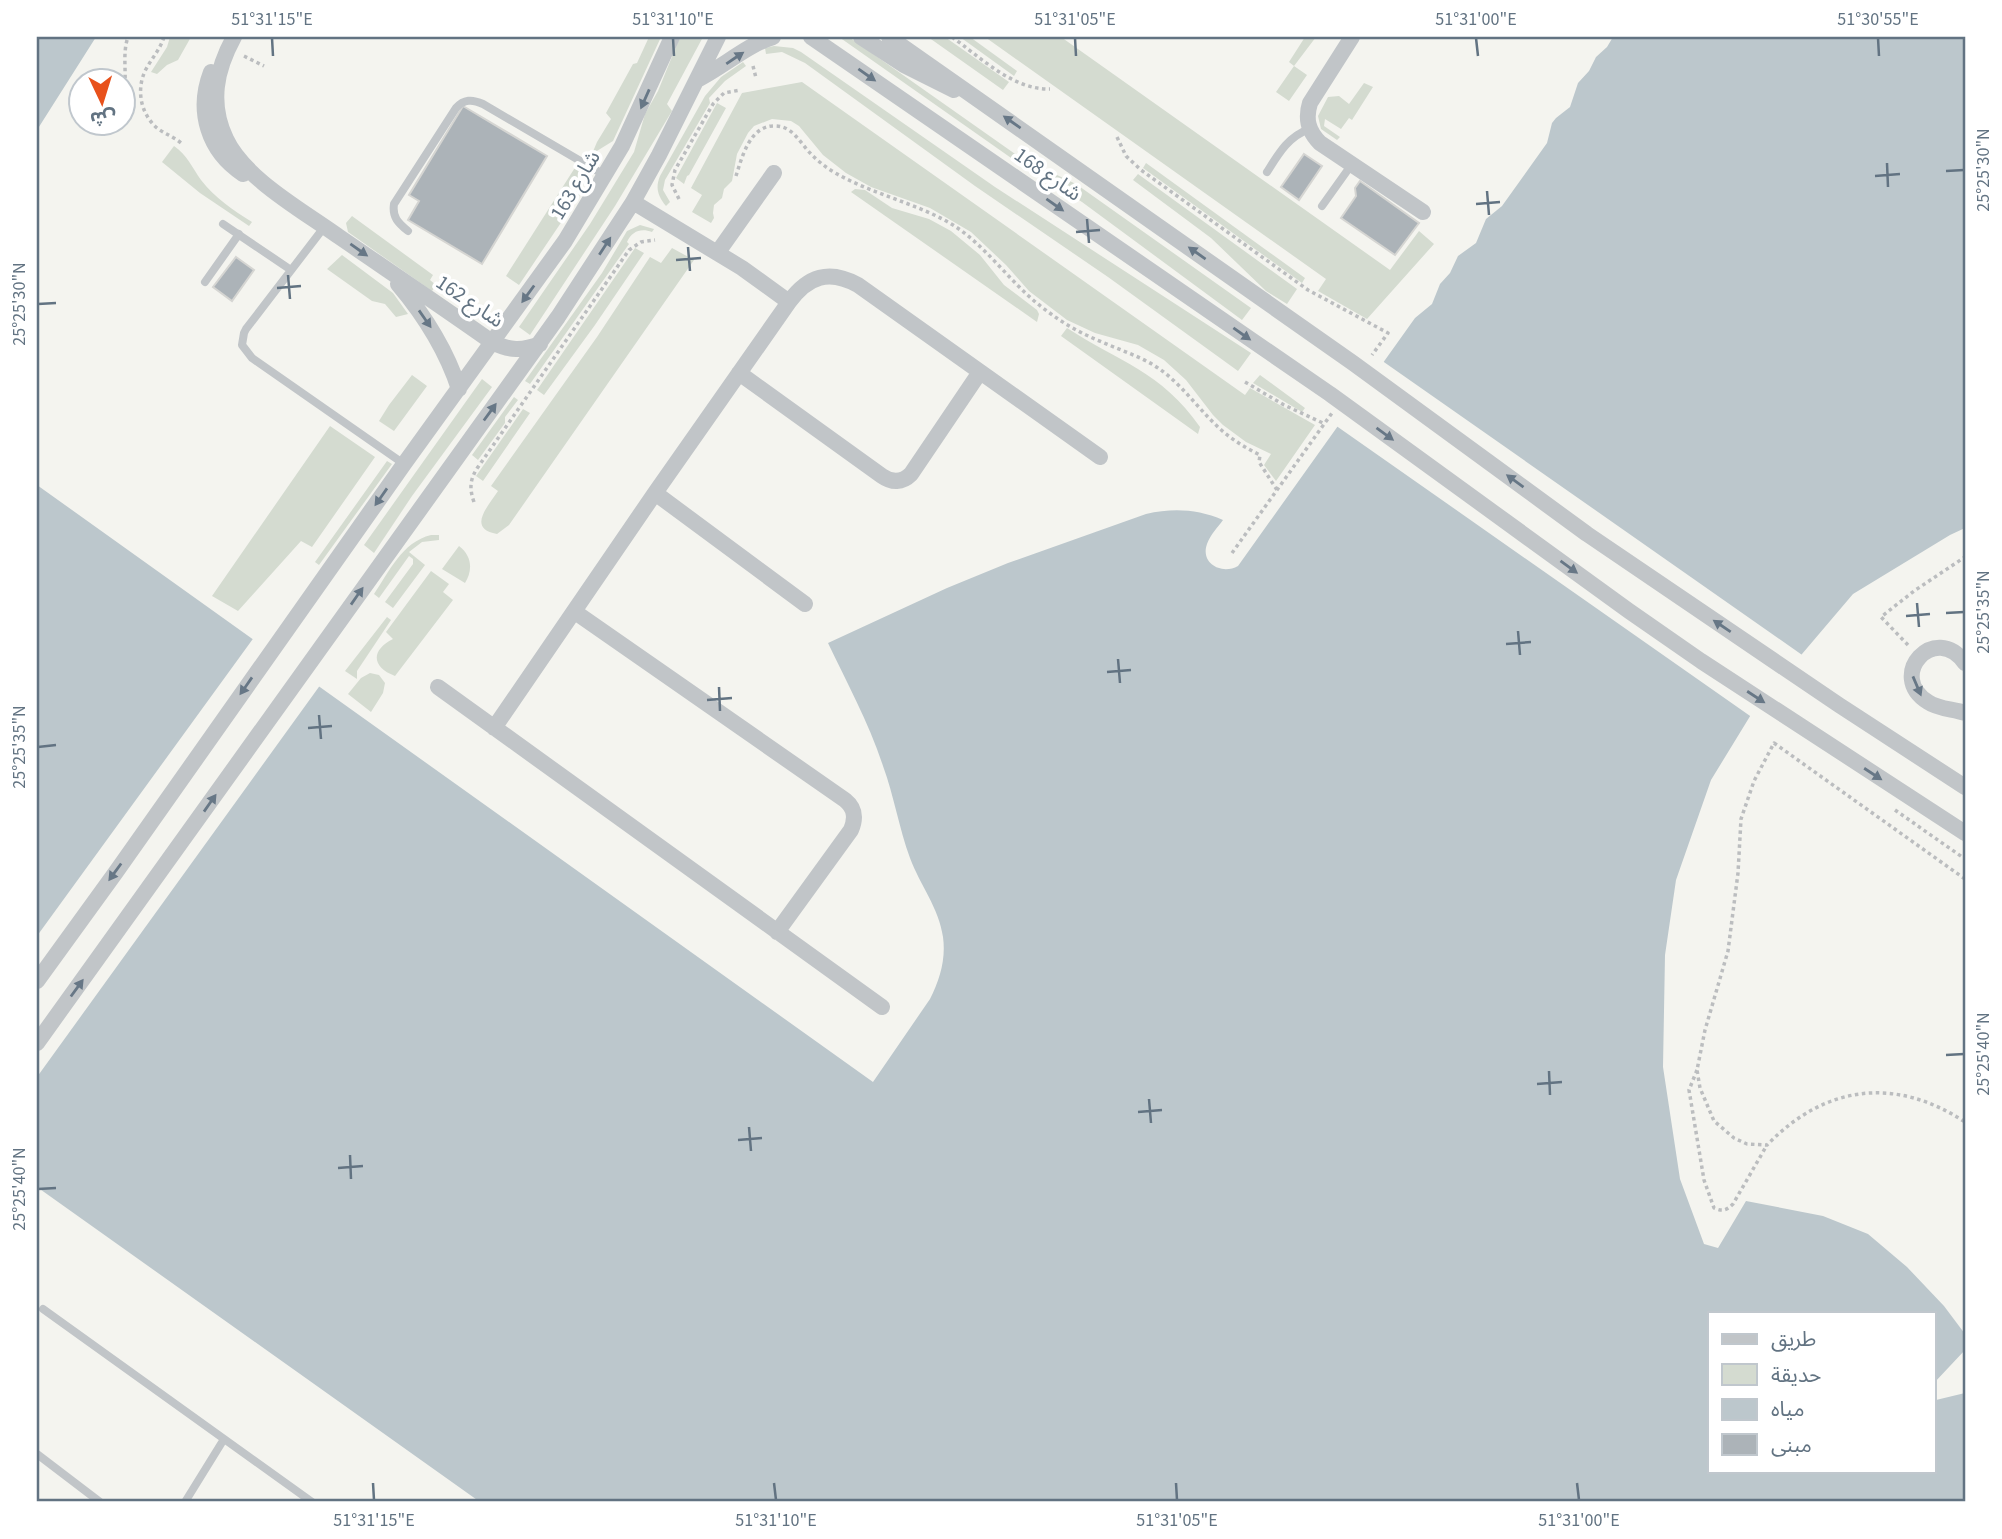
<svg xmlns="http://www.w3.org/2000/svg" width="2002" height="1539" font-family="'Source Sans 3','Noto Sans Arabic',sans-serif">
	<rect width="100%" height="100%" fill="#f4f4ef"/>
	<path fill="#d4dbd0" d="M170 37H191L178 60 167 65 157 74 151 72 167 47Z
		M649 37H661L613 141 592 154 597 142 611 119 606 113 633 64 637 63Z
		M680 37H703L667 104 672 111 615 206 530 335 519 327 590 224 634 152 645 114 658 91Z
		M839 37H849L1021 158 1076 184 1251 308 1242 320 1082 202 1014 160Z
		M928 37H945L1009 82 1003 90Z
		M960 37H970L1017 71 1014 76Z
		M985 37H1061L1390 270 1419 231 1434 244 1367 319 1318 291 1326 279Z
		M1305 37H1316L1294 66 1307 75 1289 101 1276 92 1294 66 1289 62Z
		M774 46 793 48 801 52 995 187 1251 353 1238 371 1108 277 975 186 805 63 782 52 766 54 765 48Z
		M743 62 746 66 725 81 709 98 710 103 665 180 663 190 670 202 666 206C658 196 655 188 660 176L705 96 721 77Z
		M802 82 1245 395 1250 388 1315 425 1276 481 1264 465 1271 454 1246 442 1223 425 1213 415 1186 380 1164 360 1138 345 1095 333 1067 320 1029 291 1006 265 971 232 930 208 871 187 846 173 823 155 799 126 791 121 772 119 754 126 748 133 737 154 732 181 724 189 722 198 714 205 713 213 714 218 711 223 692 212 702 195 691 188 742 93Z
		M1364 83 1373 87 1352 120 1349 118 1341 129 1325 119 1324 126 1340 137 1337 140 1321 129 1318 116 1328 97 1339 96 1349 104Z
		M717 103 726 108 689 175 687 176 684 184 676 178Z
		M174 146C187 155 192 167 201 180 215 198 233 210 252 222L249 226 200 193 162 162Z
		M1146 163 1305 278 1302 283 1143 168Z
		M576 166 585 177 583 190 519 285 506 276Z
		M1138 174 1297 289 1287 304 1266 291 1211 238 1133 180Z
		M855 189 865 190 892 208 929 219 951 231 980 255 1004 285 1037 310 1039 314 1037 322 851 192Z
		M352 216 433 275 430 280 436 285 432 291 348 232 346 223Z
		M640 225 654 229 652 232C641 228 632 231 627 242L629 244 530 384 525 381 602 273 627 231Z
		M635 248 644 253 595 325 544 395 537 390Z
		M672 248 694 260 509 525 497 534C466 529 489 505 498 491L491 486 597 337 650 257 661 263Z
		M342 255 393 293 408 314 396 317 385 304 372 301 327 269Z
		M1067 328C1119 362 1161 371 1200 427L1198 434 1061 336Z
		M412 375 427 386 394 431 379 421 389 405Z
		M1260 375 1305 408 1302 412 1253 383Z
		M482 379 492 387 412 496 374 553 364 545Z
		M514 397 518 400 505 417V423L478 460 472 455Z
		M523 409 530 413 483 481 476 476Z
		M330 426 375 457 312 547 301 541 238 611 212 596Z
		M387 461 392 464 319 565 315 562Z
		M431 535H439V540L422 542 409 552 425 565 393 608 385 602 413 564V559L409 556 379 598 374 594C389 572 402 542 431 535Z
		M459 546C472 556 473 570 465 583L442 569Z
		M431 571 449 584 443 592 453 600 395 676C371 667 371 650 393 639L386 632Z
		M387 617 391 620 357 671V679L345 671Z
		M370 673 379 675 385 683 383 693 371 712 348 694 361 678Z"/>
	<path fill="#bcc7cc" d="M37 37H96L37 130Z
		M1613 37H1965V528L1950 535 1853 594 1752 713 1711 780 1676 880 1665 955 1663 1067 1680 1179 1704 1244 1718 1248 1746 1201 1823 1216 1868 1234 1907 1267 1944 1306 1965 1334V1350L1934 1383V1313H1710V1471H1934V1399L1936 1400 1965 1393V1502H480L37 1187V485L873 1082 930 999C940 979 946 959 943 937 939 908 920 885 910 858 899 828 894 796 883 766 869 723 847 683 828 643L947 588 1008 563 1146 514C1173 508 1197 509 1223 520 1218 527 1210 535 1207 544 1200 564 1222 575 1238 566L1415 318 1432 304 1440 284 1450 273 1458 256 1476 243 1486 219 1502 206 1547 143 1552 123 1556 118 1570 107 1578 83 1589 71 1596 57 1607 47Z"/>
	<path fill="#f4f4ef" d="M1381 360 1805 657 1753 718 1335 425Z
		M255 636 321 684 37 1077V936Z"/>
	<path fill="#acb3b8" stroke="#d5d5d2" stroke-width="2" d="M463 106 547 156 482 264 408 220 419 201 409 195Z
		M1304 154 1322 166 1299 200 1281 187Z
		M1360 181 1419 223 1395 255 1341 218 1356 196 1355 188Z
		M236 257 254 270 232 301 213 287Z"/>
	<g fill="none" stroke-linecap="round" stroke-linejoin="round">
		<path stroke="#bbbdbf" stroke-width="3.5" stroke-dasharray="3.5 3.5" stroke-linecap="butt" d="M164 37C160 50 151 59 145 71 136 91 141 114 157 128 165 134 174 137 181 143
			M952 37C980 57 1013 90 1050 89
			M244 56 264 66
			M753 66 756 78
			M122 99C129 78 121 57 128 37
			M1117 137 1126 156 1141 170 1308 290 1388 333 1372 355
			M736 176C742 157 750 125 775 126 793 126 800 143 811 154 817 160 824 166 832 171 870 194 915 202 953 225 989 248 1012 286 1047 311 1064 324 1082 334 1102 342 1120 350 1139 356 1155 366 1180 382 1195 405 1216 425 1229 438 1244 447 1260 455L1259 462 1277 490
			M679 199 672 185 675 170 713 104 724 93 740 90
			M1245 382 1284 405 1325 424
			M474 502C469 488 470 479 478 467L629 250 641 242 655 240
			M1232 553 1332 413
			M1908 645 1881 617 1914 591 1965 557
			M1895 810 1965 859
			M1965 879 1774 743 1754 781 1741 819 1738 873 1728 951 1705 1030 1697 1070 1700 1088 1714 1121 1734 1138 1747 1144 1767 1145C1825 1085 1895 1076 1965 1122
			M1697 1070 1689 1090 1704 1180 1714 1208C1723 1212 1727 1210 1733 1204L1767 1145"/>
		<path stroke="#c1c5c8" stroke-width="8" d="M1267 172C1279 153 1288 137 1309 129
			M1322 206 1352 164
			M223 224 291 270
			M325 226 246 329 244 333 242 345 252 358 404 464
			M408 231C398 223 392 217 394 204L456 108C464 99 472 99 483 104L606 176
			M205 282 239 234
			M43 1309 312 1502
			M37 1454 100 1502
			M185 1502 224 1439"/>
		<path stroke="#c1c5c8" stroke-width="16" d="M234 37C216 70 209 103 226 139 245 179 302 210 338 236 389 271 441 306 492 342 509 351 523 351 540 344
			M811 37 1330 394 1629 611 1701 661 1965 833
			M861 37 904 65 954 90
			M889 37 1353 363 1587 534 1839 705 1965 787
			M1352 37 1310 103C1305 119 1308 131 1320 143L1423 212
			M211 72C196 111 208 151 243 174
			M697 80C723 67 747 45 773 37
			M633 202 742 268 789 302
			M718 252 774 173
			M398 284C425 316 446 349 459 389
			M739 373 882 476C892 483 902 483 911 474L980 372
			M655 493 805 604
			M575 612 845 800C855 808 856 818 851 830L777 932
			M1965 663C1935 621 1886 676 1928 702 1938 709 1953 709 1965 713
			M438 687 882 1007
			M494 728 655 493 789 302C808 276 829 269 858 285L1100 457
			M37 981 116 872 404 464 565 241 622 146 672 37
			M37 1043 558 317 633 202 659 155 718 37"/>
	</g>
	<defs><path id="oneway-solid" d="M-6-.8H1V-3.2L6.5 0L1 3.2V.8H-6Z" transform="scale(1.75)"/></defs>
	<g fill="#677786">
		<use href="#oneway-solid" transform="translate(735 58) rotate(-34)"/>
		<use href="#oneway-solid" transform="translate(867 75) rotate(35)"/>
		<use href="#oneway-solid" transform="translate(645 99) rotate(114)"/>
		<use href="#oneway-solid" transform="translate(1012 122) rotate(-145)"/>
		<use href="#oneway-solid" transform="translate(1055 205) rotate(35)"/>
		<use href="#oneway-solid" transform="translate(605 246) rotate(-57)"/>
		<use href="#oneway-solid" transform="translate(359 250) rotate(35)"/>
		<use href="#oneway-solid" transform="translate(1197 253) rotate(-145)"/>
		<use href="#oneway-solid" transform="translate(528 294) rotate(126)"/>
		<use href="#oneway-solid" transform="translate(425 319) rotate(55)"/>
		<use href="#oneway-solid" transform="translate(1242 334) rotate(35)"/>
		<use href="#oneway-solid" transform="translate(490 412) rotate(-54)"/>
		<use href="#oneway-solid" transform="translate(1385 434) rotate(36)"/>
		<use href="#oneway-solid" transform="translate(1515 481) rotate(-144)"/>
		<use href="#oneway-solid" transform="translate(381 497) rotate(125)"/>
		<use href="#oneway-solid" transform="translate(1569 567) rotate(36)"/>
		<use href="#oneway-solid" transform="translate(357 596) rotate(-55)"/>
		<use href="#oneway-solid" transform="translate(1722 626) rotate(-146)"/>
		<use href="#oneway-solid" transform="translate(246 686) rotate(125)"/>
		<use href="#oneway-solid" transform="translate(1917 686) rotate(67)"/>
		<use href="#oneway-solid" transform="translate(1756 697) rotate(33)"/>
		<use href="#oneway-solid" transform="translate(1873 774) rotate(33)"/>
		<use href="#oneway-solid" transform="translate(210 803) rotate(-55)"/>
		<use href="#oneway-solid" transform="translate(115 872) rotate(126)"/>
		<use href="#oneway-solid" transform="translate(77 988) rotate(-54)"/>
	</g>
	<path fill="none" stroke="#627382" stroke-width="2.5" d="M272 38 273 56M673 38 674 56M1075 38 1076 56M1476 38 1478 56M1878 38 1879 56M1887 163 1888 187M1946 171 1964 170M1875 176 1900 174M1487 191 1489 215M1476 204 1500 202M1087 219 1089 243M1076 232 1100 230M688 247 690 271M676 260 701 258M288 275 290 299M277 288 301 286M38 304 56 303M1917 603 1919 627M1946 613 1964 612M1906 616 1930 614M1518 631 1520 655M1506 644 1531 642M1118 659 1120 683M1107 672 1131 670M719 687 720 711M707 700 732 698M319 715 321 739M308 728 332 726M38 747 56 745M1946 1055 1964 1054M1549 1071 1550 1095M1537 1084 1562 1082M1149 1099 1151 1123M1138 1112 1162 1110M749 1127 751 1151M738 1140 762 1138M350 1155 351 1179M338 1168 363 1166M38 1189 56 1188M373 1483 374 1500M774 1483 776 1500M1176 1483 1177 1500M1577 1483 1579 1500"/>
	<g text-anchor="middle" stroke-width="7" stroke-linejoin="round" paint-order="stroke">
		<g font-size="21" fill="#627382" stroke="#fff">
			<text transform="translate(1048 174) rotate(35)" y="7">شارع 168</text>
			<text transform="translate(575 185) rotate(-59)" y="7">شارع 163</text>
			<text transform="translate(470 301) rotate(34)" y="7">شارع 162</text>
		</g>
	</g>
	<rect width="2002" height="1539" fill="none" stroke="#ffffff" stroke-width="77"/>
	<rect x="1708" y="1312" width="228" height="161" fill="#ffffff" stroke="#c0c7cd" stroke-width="2"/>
	<rect x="1722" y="1334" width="35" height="10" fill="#c1c5c8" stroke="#c0c7cd" stroke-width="2"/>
	<text x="1771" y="1346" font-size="21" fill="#627382">طريق</text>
	<rect x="1722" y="1364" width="35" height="21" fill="#d4dbd0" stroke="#c0c7cd" stroke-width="2"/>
	<text x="1771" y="1382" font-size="21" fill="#627382">حديقة</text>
	<rect x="1722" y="1399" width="35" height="21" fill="#bcc7cc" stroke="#c0c7cd" stroke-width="2"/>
	<text x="1771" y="1416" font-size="21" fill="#627382">مياه</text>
	<rect x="1722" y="1434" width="35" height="21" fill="#acb3b8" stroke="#c0c7cd" stroke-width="2"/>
	<text x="1771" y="1452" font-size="21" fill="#627382">مبنى</text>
	<g transform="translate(102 102) rotate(176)"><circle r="33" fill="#ffffff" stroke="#c0c7cd" stroke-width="2"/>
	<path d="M0-5L12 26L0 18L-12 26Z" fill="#e8511b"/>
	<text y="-10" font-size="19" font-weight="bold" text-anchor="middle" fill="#627382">ش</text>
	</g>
	<rect x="38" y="38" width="1926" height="1462" fill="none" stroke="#627382" stroke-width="2.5"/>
	<g font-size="18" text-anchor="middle" fill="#627382">
		<text x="272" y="25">51°31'15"E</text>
		<text x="673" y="25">51°31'10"E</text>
		<text x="1075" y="25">51°31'05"E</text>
		<text x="1476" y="25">51°31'00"E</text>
		<text x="1878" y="25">51°30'55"E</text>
		<text transform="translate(1983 170) rotate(-90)" y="6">25°25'30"N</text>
		<text transform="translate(19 304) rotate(-90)" y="6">25°25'30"N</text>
		<text transform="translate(1983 612) rotate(-90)" y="6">25°25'35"N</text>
		<text transform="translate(19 747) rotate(-90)" y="6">25°25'35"N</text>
		<text transform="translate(1983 1054) rotate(-90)" y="6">25°25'40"N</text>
		<text transform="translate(19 1189) rotate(-90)" y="6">25°25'40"N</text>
		<text x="374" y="1526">51°31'15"E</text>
		<text x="776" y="1526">51°31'10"E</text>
		<text x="1177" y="1526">51°31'05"E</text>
		<text x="1579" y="1526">51°31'00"E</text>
	</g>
</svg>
